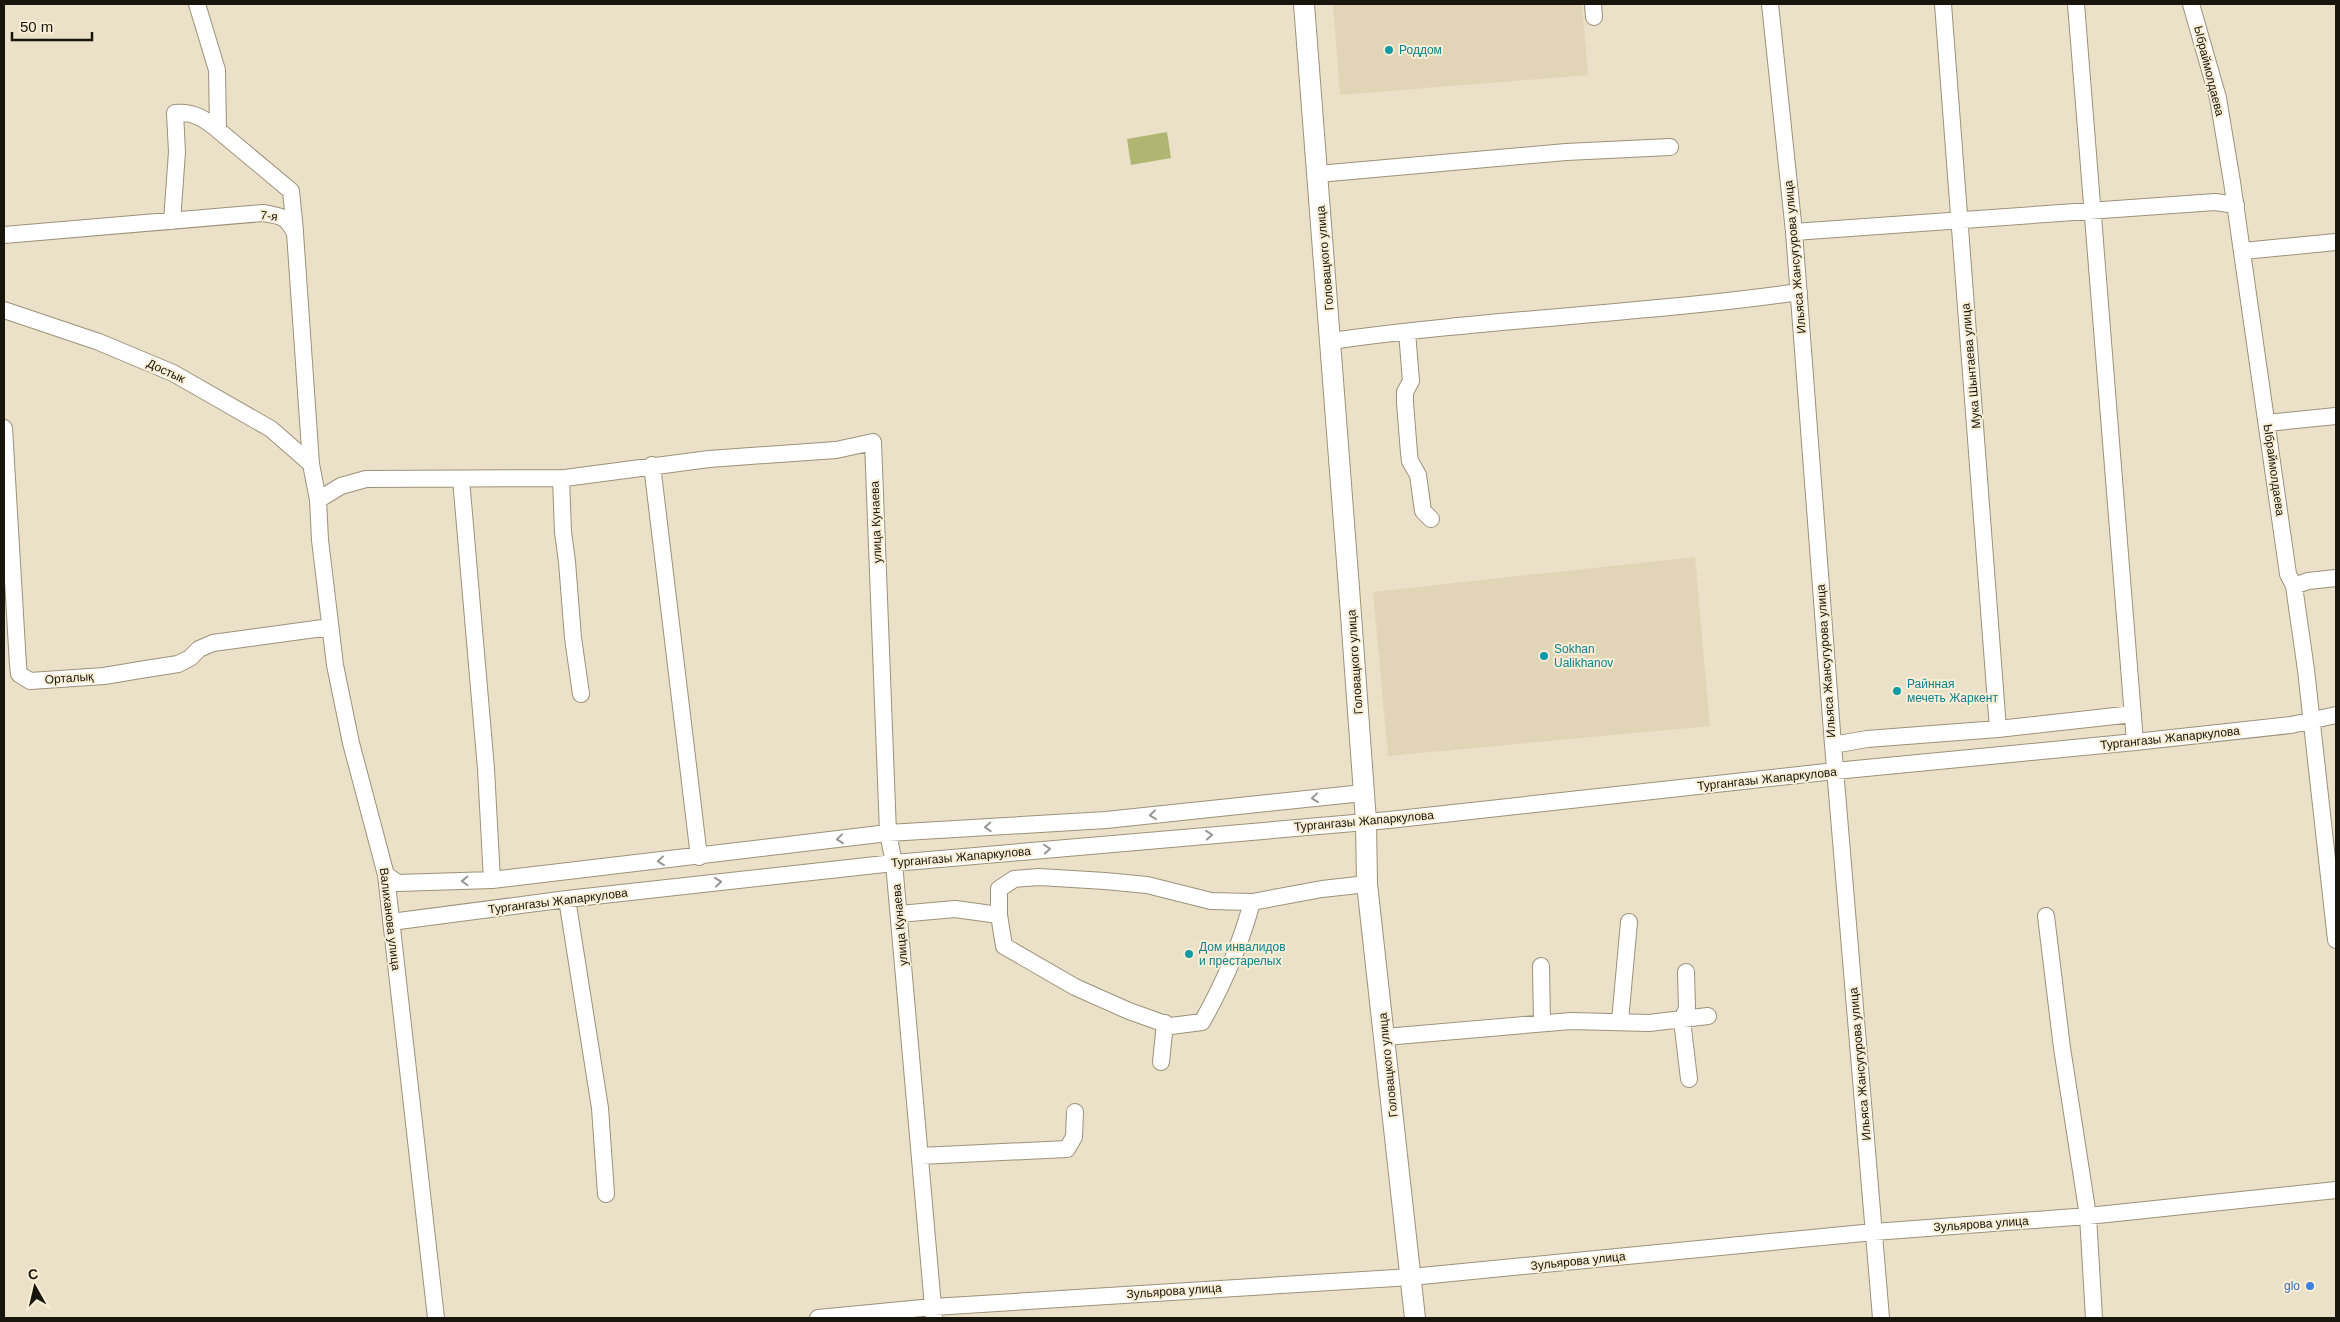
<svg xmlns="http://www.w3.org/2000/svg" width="2340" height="1322" font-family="Arial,sans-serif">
	<rect width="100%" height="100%" fill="#ebe0c8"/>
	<path fill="#e2d5b7" d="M1333 4H1582L1588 75 1340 95Z
		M1695 557 1710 726 1388 756 1373 592Z"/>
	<path fill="#b1b572" d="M1167 132 1171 158 1131 165 1127 139Z"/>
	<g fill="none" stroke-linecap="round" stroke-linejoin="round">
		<g stroke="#9c927b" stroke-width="18">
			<path id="minor" d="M197 4 217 70 218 130 291 191 295 231
				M1593 4 1594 17
				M1770 4 1794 232 1833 745 1881 1318
				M1943 4 1998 729
				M2076 4 2135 742
				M2191 4 2218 98 2232 182 2288 574 2294 586 2306 670 2336 940
				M1318 174 1566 152 1670 147
				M172 221 177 152 175 113C193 111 205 119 218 130
				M1794 232 2215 202 2236 205
				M4 235 263 213C282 216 286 216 295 233L311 464 318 500 320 540 335 665 351 743 386 875 436 1318
				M2243 251 2336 242
				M4 310 99 342 173 373 271 429 311 464
				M1407 332 1411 381 1405 392V403L1409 453 1410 461 1418 475 1423 511 1431 519
				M1331 341C1486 319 1643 314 1799 292
				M2267 423 2336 416
				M4 428 18 665 19 674 30 681 104 676 146 669 178 664 190 658 199 649 213 643 330 627
				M652 465 699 857
				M561 478 563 532 567 562 573 638 581 694
				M461 479 486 769 492 880
				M318 500 341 486 366 479 565 478 709 459 836 450 873 442 888 833 894 863 934 1318
				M2294 586 2308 581 2336 578
				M1833 745 1867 739 1998 729 2133 714
				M386 875 398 883 492 880 888 833 1106 820 1363 793
				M567 899 600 1108 606 1194
				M899 914 955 909 999 915V889L1014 879 1039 877 1105 881 1147 885 1211 901 1252 902 1322 889 1367 884
				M999 915 1004 946 1075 987 1129 1011 1171 1026 1202 1022C1223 985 1241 943 1252 902
				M2046 916 2062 1048 2088 1216 2094 1318
				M391 922 567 899 894 863 1389 820 1835 771 2135 742 2291 725 2336 715
				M1541 966 1542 1023
				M1686 972 1687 1008 1682 1020 1689 1079
				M1620 1021 1629 922
				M1385 1037 1571 1021 1649 1023 1708 1016
				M1161 1062 1165 1023
				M920 1156 1067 1149 1074 1137 1075 1112
				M818 1318 933 1307 1411 1277 1874 1232 2088 1216 2336 1190"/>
		</g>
		<g stroke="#9c927b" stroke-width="22">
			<path id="major" d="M1304 4 1349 588 1366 821 1367 884 1415 1318"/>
		</g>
		<use href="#minor" stroke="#fff" stroke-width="16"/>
		<use href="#major" stroke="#fff" stroke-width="20"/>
	</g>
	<defs><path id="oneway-chevron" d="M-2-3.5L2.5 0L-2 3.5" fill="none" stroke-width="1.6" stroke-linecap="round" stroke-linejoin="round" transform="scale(1.25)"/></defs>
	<g stroke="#979692">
		<use href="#oneway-chevron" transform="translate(1315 798) rotate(174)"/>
		<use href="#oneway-chevron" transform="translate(1153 815) rotate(174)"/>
		<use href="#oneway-chevron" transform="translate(988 827) rotate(177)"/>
		<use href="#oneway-chevron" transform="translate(1209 835) rotate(-5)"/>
		<use href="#oneway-chevron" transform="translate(840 839) rotate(173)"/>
		<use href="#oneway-chevron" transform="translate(1047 849) rotate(-5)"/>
		<use href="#oneway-chevron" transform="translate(661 861) rotate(174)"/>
		<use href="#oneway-chevron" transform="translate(465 881) rotate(178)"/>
		<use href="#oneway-chevron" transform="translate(718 882) rotate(-6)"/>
	</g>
	<g fill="#0f9aa8" stroke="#f8eed5" stroke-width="2">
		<circle cx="1389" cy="50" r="5"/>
		<circle cx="1544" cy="656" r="5"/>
		<circle cx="1897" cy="691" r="5"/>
		<circle cx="1189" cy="954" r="5"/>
	</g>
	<circle fill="#3f7fe0" stroke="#f8eed5" stroke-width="2" cx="2310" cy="1286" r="5"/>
	<g text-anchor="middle" stroke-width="4" stroke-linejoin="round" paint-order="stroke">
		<g font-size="12" fill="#0d838f" stroke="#f8eed5" text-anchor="start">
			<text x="1399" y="54">Роддом</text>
			<text x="1554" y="653">Sokhan<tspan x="1554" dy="14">Ualikhanov</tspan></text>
			<text x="1907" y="688">Райнная<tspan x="1907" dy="14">мечеть Жаркент</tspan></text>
			<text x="1199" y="951">Дом инвалидов<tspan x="1199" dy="14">и престарелых</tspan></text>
		</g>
		<g font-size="12" fill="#18150c" stroke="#f8eed5">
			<text transform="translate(2209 71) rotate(76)" y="4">Ыбраймолдаева</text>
			<text transform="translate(269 216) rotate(6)" y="4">7-я</text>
			<text transform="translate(1795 257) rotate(-95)" y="4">Ильяса Жансугурова улица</text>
			<text transform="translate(1325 258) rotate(-95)" y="4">Головацкого улица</text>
			<text transform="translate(1971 366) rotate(-95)" y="4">Мука Шынтаева улица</text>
			<text transform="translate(166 371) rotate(25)" y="4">Достык</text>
			<text transform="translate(2274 470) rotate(82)" y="4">Ыбраймолдаева</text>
			<text transform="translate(876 522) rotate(-92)" y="4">улица Кунаева</text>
			<text transform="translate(1826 661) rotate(-94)" y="4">Ильяса Жансугурова улица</text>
			<text transform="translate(1355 662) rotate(-94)" y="4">Головацкого улица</text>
			<text transform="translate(69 678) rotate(-4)" y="4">Орталық</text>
			<text transform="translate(2170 738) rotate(-6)" y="4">Тургангазы Жапаркулова</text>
			<text transform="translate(1767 779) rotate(-6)" y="4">Тургангазы Жапаркулова</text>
			<text transform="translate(1364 821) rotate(-5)" y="4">Тургангазы Жапаркулова</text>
			<text transform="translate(961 857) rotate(-5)" y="4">Тургангазы Жапаркулова</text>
			<text transform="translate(558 901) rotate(-7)" y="4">Тургангазы Жапаркулова</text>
			<text transform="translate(390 919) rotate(83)" y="4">Валиханова улица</text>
			<text transform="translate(900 925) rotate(-95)" y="4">улица Кунаева</text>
			<text transform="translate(1860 1064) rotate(-95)" y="4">Ильяса Жансугурова улица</text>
			<text transform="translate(1388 1065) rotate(-96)" y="4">Головацкого улица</text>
			<text transform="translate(1981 1224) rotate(-4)" y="4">Зульярова улица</text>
			<text transform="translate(1578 1261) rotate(-6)" y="4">Зульярова улица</text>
			<text transform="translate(1174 1291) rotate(-4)" y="4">Зульярова улица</text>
		</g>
		<g font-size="12" fill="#366cbe" stroke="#f8eed5" text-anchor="end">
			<text x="2300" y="1290">glo</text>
		</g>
	</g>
	<rect width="2340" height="1322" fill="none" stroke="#18150c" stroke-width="10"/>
	<g transform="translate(35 1287) rotate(352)" stroke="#f8eed5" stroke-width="4" paint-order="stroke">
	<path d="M0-4L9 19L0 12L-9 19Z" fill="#18150c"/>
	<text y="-8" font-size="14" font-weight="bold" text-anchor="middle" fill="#18150c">С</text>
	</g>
	<path d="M12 32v8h80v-8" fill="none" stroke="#18150c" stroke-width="2.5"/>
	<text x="20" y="32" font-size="15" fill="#18150c" stroke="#f8eed5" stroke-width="4" paint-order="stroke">50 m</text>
</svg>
